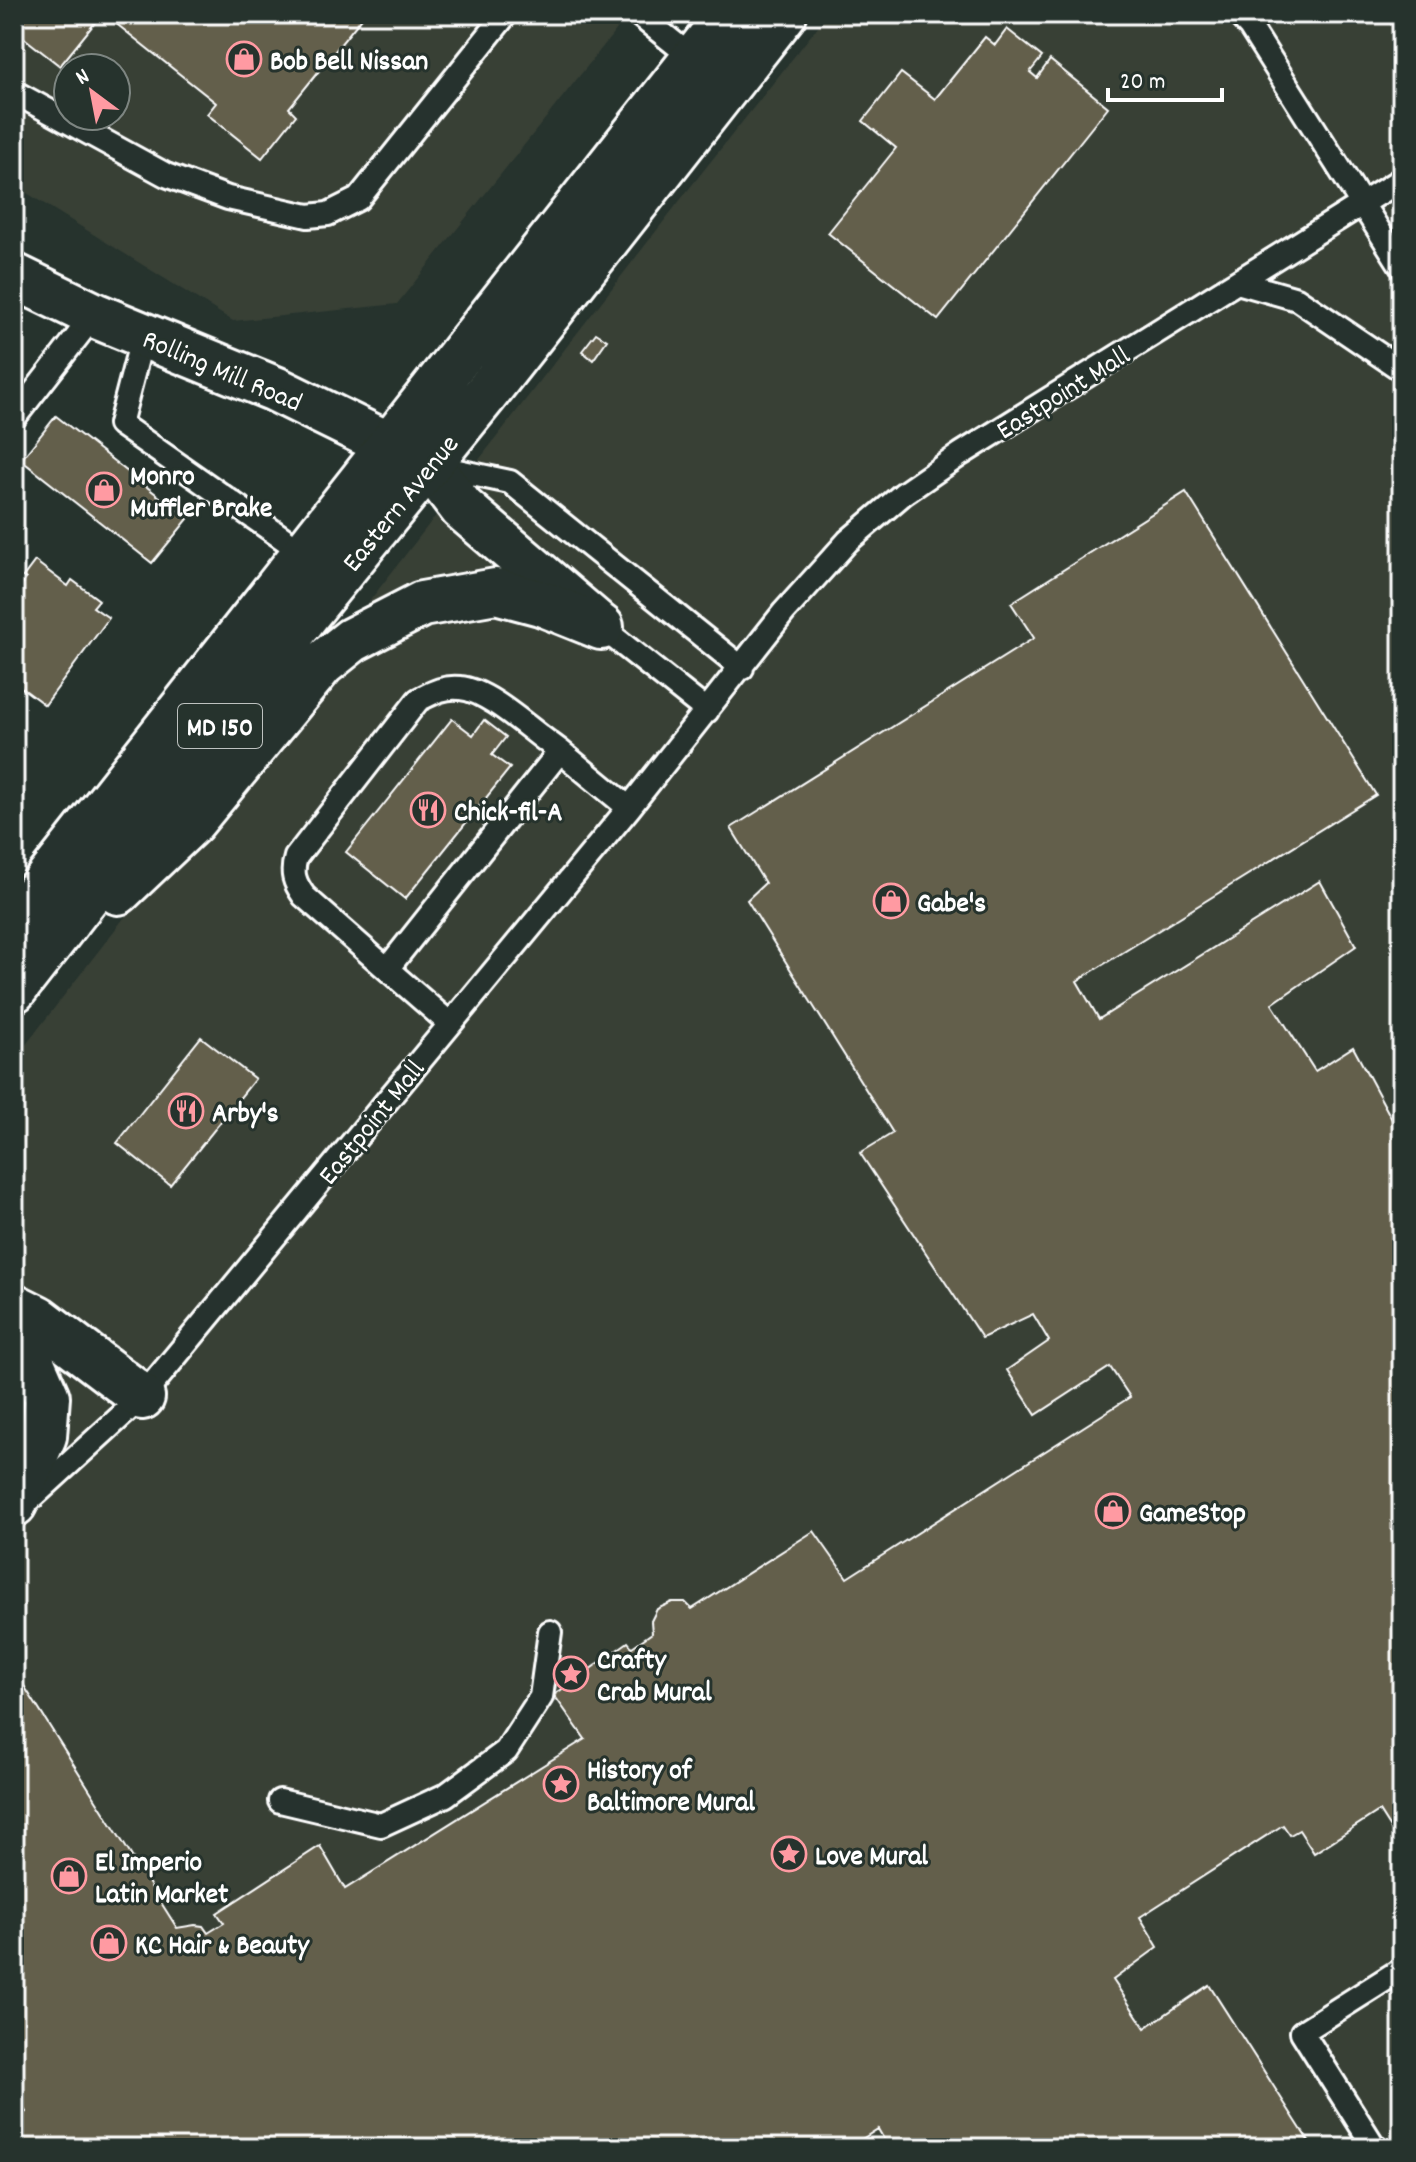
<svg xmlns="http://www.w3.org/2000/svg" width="1416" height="2162" font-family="Dekko,sans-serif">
	<rect width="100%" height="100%" fill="#26332d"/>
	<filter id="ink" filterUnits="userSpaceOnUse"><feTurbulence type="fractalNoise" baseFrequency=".0125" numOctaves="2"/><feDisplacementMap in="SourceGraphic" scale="16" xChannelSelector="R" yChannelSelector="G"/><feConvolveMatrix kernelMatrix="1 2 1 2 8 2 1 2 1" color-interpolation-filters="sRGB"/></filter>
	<g filter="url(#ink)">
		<path fill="#384036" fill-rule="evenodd" d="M14 14H629L397 304 233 321 14 185ZM68 68H116V116H68Z
			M828 14H1402V2148H14V1060L688 190Z"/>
		<path fill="#635e4c" stroke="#fff" stroke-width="2" d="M14 14H102L60 66 14 30Z
			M104 14H365L289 108 296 115 262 158 207 114 216 103Z
			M1007 29 1042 57 1030 72 1037 78 1050 60 1108 107 938 320 828 233 896 148 863 121 901 73 935 99 985 37 995 45Z
			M596 333 607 340 593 360 582 351Z
			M56 416 188 519 152 563 21 460Z
			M1186 492 1376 795 1077 981 1099 1019 1320 881 1356 946 1272 1004 1315 1071 1353 1047 1402 1138V1847L1379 1811 1314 1853 1299 1830 1290 1835 1283 1825 1140 1917 1158 1947 1113 1980 1145 2028 1209 1985 1313 2148H889L878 2129 848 2148H14V2121L26 2112 14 2094V1670L177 1928 195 1925 203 1926 208 1933 224 1923 217 1913 320 1846 345 1889 585 1739 554 1695 628 1642 632 1647 652 1633 651 1621 657 1609 672 1602H685L692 1609 814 1531 847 1578 1130 1397 1110 1367 1036 1415 1007 1370 1049 1341 1033 1314 982 1338 860 1153 893 1133 747 900 765 883 731 828 1034 638 1011 603Z
			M35 561 68 586 72 580 99 600 93 607 109 618 45 705 14 682V595L26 579 23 577Z
			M452 719 473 735 484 720 506 737 492 755 510 768 405 899 346 852Z
			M201 1037 255 1079 170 1185 117 1143Z"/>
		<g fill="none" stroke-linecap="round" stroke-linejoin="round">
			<g stroke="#fff" stroke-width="28">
				<path id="service" d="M638 14 694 59
					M1238 14 1250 27 1402 267
					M14 92 166 175 228 198 308 216 328 214 358 199 506 14
					M1237 282 1297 299 1402 370
					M143 335 120 424 304 553
					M14 418 94 315
					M434 466 510 482 742 668
					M601 627 707 711
					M560 751 387 969 304 896C294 882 291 873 296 857L418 700C432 693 444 686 460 688 488 690 529 729 552 745L560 751 629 808
					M387 969 449 1023
					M25 1504 142 1397 629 808 784 612 848 541 903 494 961 454 1402 179
					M280 1801 381 1825 446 1795 506 1751 541 1697 550 1632
					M1375 2148 1302 2032 1402 1969"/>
			</g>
			<g stroke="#fff" stroke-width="50">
				<path id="minor" d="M429 465 462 508 595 622"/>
			</g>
			<g stroke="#fff" stroke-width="50">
				<path id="tertiary" d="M14 276 94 315 275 389 424 462"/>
			</g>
			<g stroke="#fff" stroke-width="50">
				<path id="primary" d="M118 892 192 822 322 664 352 640 422 604 496 591 541 603 601 627
					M14 922 729 14
					M14 990 308 613 485 395 784 14
					M14 1306 38 1318 142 1397
					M14 1322 47 1397 44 1436 14 1504"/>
			</g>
			<use href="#service" stroke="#26332d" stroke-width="22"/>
			<use href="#minor" stroke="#26332d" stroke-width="44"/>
			<use href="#tertiary" stroke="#26332d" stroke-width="44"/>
			<use href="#primary" stroke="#26332d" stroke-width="44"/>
		</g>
	</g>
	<defs>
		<g id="shop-ring" transform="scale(1.8)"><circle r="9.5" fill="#26332d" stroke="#ff9aa2" stroke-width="1.5"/><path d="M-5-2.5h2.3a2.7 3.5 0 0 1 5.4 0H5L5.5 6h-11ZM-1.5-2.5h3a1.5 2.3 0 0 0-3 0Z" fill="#ff9aa2"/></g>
		<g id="restaurant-ring" transform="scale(1.8)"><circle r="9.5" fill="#26332d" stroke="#ff9aa2" stroke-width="1.5"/><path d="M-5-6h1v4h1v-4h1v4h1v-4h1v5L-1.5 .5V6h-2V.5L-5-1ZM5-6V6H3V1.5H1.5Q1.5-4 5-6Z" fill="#ff9aa2"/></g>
		<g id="sight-ring" transform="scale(1.8)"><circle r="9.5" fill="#26332d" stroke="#ff9aa2" stroke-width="1.5"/><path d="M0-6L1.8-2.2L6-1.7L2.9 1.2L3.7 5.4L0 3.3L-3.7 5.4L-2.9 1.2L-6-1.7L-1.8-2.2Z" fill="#ff9aa2"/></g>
	</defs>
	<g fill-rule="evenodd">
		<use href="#shop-ring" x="244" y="59"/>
		<use href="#shop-ring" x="104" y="490"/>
		<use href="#restaurant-ring" x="428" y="810"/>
		<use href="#shop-ring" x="891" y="901"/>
		<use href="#restaurant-ring" x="186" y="1111"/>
		<use href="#shop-ring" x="1113" y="1511"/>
		<use href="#sight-ring" x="571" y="1674"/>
		<use href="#sight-ring" x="561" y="1784"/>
		<use href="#sight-ring" x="789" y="1854"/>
		<use href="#shop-ring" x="69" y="1876"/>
		<use href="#shop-ring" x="109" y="1943"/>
	</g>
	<g text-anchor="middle" stroke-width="6" stroke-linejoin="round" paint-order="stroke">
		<rect fill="#26332d" stroke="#bec2c0" stroke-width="2" x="178" y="704" width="84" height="44" rx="6"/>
		<g font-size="26" font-weight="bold" fill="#fff">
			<text x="220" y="735">MD 150</text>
		</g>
		<g font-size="28" font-weight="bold" fill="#fff" stroke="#26332d" text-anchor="start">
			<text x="270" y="69">Bob Bell Nissan</text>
			<text x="130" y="484">Monro<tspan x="130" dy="32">Muffler Brake</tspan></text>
			<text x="454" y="820">Chick-fil-A</text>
			<text x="917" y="911">Gabe's</text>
			<text x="212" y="1121">Arby's</text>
			<text x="1139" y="1521">GameStop</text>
			<text x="597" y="1668">Crafty<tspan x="597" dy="32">Crab Mural</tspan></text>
			<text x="587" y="1778">History of<tspan x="587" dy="32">Baltimore Mural</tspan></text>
			<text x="815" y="1864">Love Mural</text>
			<text x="95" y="1870">El Imperio<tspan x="95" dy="32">Latin Market</tspan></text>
			<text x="135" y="1953">KC Hair &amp; Beauty</text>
		</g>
		<g font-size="28" fill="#fff" stroke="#26332d">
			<text transform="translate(223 369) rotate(23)" y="10">Rolling Mill Road</text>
			<text transform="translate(1062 391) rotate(-32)" y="10">Eastpoint Mall</text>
			<text transform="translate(399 502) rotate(-51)" y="10">Eastern Avenue</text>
			<text transform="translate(370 1121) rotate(-51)" y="10">Eastpoint Mall</text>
		</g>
	</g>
	<rect width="1416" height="2162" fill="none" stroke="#26332d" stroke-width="48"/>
	<rect x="24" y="24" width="1368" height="2114" fill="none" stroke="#fff" stroke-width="3" filter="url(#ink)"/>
	<g transform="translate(92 92) rotate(328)"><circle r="38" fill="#26332d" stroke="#7d8581" stroke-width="2"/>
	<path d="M0-6L14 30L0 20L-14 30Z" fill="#ff9aa2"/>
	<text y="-12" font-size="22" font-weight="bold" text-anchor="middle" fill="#ffffff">N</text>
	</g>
	<path d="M1108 88v12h114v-12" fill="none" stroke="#ffffff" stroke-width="4"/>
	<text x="1120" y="88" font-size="24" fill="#ffffff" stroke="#26332d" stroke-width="6" paint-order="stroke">20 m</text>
</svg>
